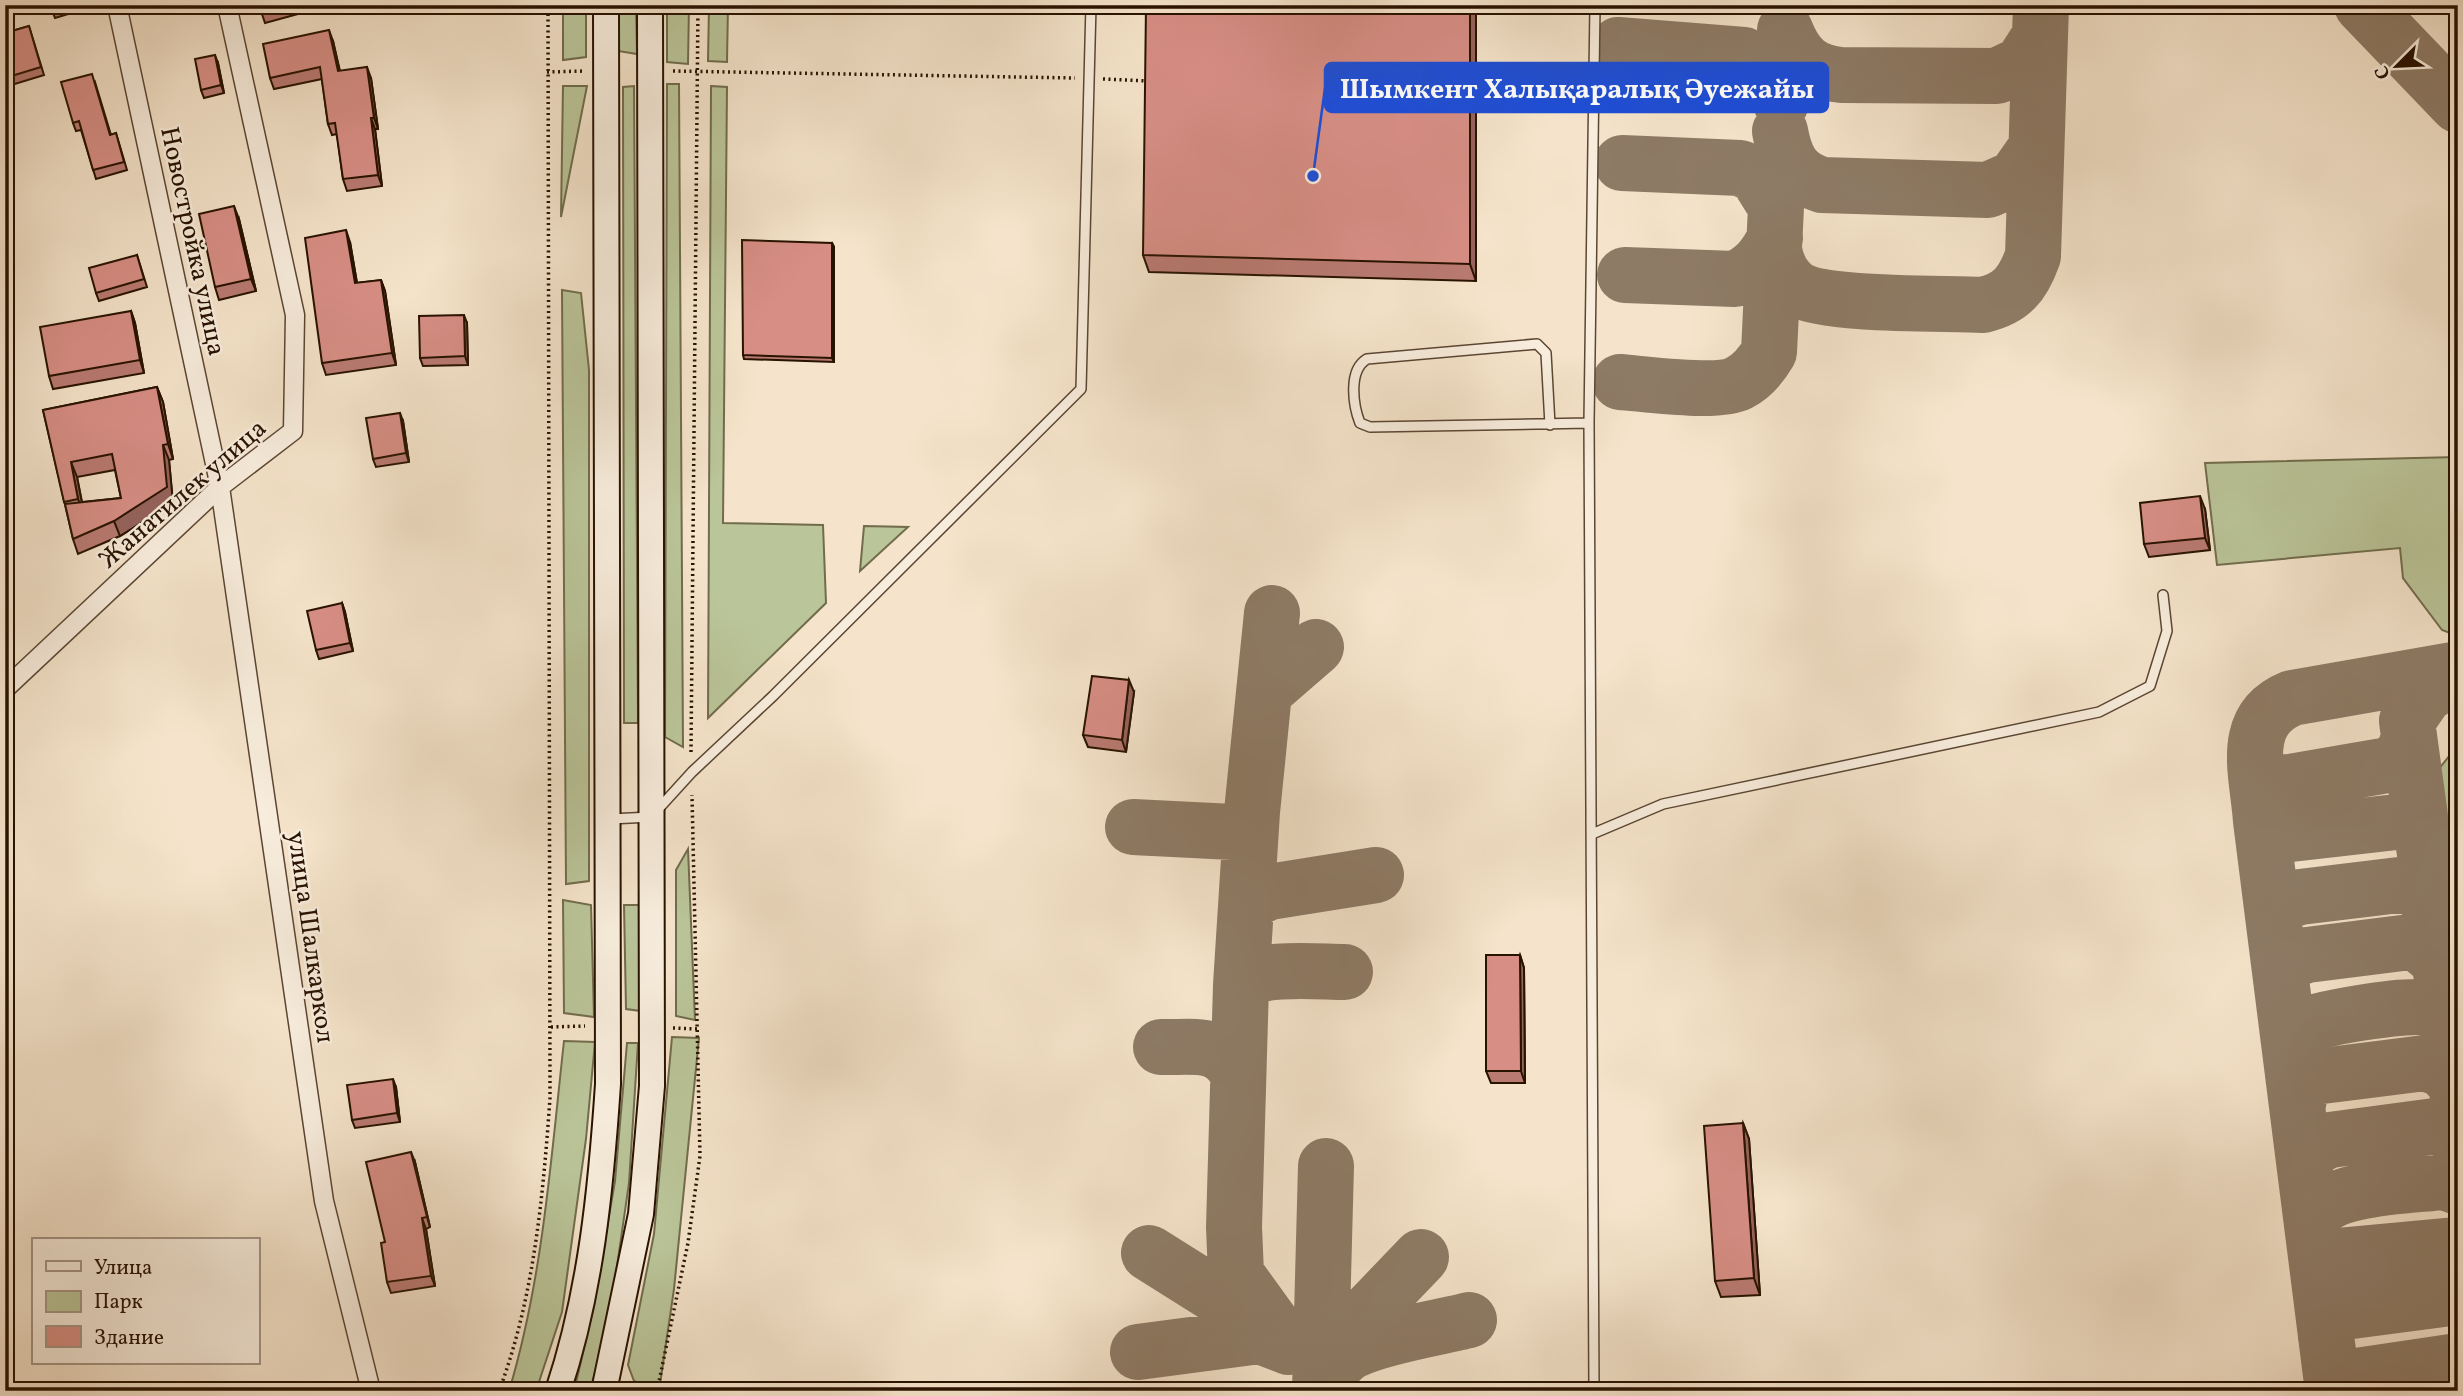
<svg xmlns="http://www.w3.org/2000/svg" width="2463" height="1396" font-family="Vollkorn,serif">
	<rect width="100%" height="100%" fill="#f5e4cb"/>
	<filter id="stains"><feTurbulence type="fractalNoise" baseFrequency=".00286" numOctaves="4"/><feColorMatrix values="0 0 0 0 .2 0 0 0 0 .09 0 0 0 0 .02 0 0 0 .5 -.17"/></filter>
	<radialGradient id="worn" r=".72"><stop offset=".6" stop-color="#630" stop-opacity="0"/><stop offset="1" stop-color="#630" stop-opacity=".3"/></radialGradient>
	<path fill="#bac599" stroke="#716c4c" stroke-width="2" d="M563 5H586V57L563 60Z
		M618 5H636L637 54 618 51Z
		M667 5H689L688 64 667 62Z
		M709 5H728L727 62 708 61Z
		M667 84H679L683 747 665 737Z
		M563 86H587L561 217Z
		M634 86 638 723H624L623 87Z
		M711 86 727 87 723 523 823 525 826 603 708 718Z
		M562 290 581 293 589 370V881L566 884Z
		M2458 457V636L2442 630 2403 578 2400 548 2217 565 2205 463Z
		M864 526 908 527 860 571Z
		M2458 745V964L2434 775Z
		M688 849 695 1020 676 1016V870Z
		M563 900 591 905 594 1017 564 1013Z
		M624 905H639L641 1011 626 1009Z
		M672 1037 699 1038 674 1289 659 1391 634 1381 628 1365 654 1234Z
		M564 1041 595 1042 586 1139 562 1312 536 1391H509C543 1278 551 1158 564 1041Z
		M627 1043H638L629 1183 610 1315 590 1391H574L593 1310 615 1181Z"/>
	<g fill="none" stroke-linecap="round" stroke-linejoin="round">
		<path stroke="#8e7b66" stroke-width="56" d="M2362 5 2458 105
			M1785 30C1796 58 1810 72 1841 75L1997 76 2022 64 2040 36
			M1618 45 1744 55C1766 67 1774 79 1781 103
			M1780 131C1785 159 1793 176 1822 185L1988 190 2015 178 2034 151
			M1774 250C1777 267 1784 281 1799 290 1829 306 1943 303 1983 305 2012 298 2023 284 2033 256L2041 5
			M1625 275 1735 279C1755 270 1765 258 1775 238
			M1620 382C1647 384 1718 394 1739 383 1753 376 1762 364 1769 352L1776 207 1756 175 1740 168 1622 163
			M1272 613 1252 812 1241 985 1234 1227 1236 1274 1280 1335
			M2458 674 2425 695 2407 721 2458 1098
			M1264 692 1316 647
			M2257 771 2268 780 2284 783 2388 765 2403 756 2408 740
			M2261 821 2274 830 2291 834 2405 821 2413 823 2421 833
			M1133 827 1233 832 1244 839 1249 849
			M1246 908 1256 898 1269 892 1376 875
			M2273 912 2285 902 2300 897 2399 885 2414 888 2430 902
			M2281 974 2293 960 2307 955 2410 942 2421 946 2439 961
			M1241 985C1260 965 1317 972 1345 972
			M2290 1045 2296 1029C2311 1019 2409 1003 2427 1008 2436 1010 2443 1018 2448 1025
			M1161 1047C1191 1048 1221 1040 1236 1071
			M2298 1104 2301 1088 2314 1077 2425 1063 2442 1069 2456 1084
			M2305 1160 2309 1149 2330 1140 2435 1126 2446 1129 2458 1140
			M2313 1217C2331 1186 2409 1186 2444 1182L2458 1187
			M1149 1253 1262 1324
			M2320 1283 2327 1266 2339 1256 2458 1245
			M2326 1337 2331 1321 2344 1312 2458 1297
			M1138 1352 1252 1337H1263L1289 1347
			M1323 1359 1421 1257
			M1320 1391 1326 1166
			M1320 1391C1327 1377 1333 1365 1346 1355 1370 1338 1439 1328 1469 1320
			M2333 1391 2261 821C2258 774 2238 720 2292 698L2458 669
			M2335 1391 2350 1377 2458 1361"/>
		<g stroke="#5b4633" stroke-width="12">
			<path id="lane" d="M1550 425 1546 353 1537 344 1367 359C1348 370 1353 405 1360 423L1370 427 1589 423
				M610 819 651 817 692 772 773 696 1081 389 1091 5
				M1592 834 1663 804 2099 712 2150 686 2167 631 2163 595
				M1594 1391 1589 423 1595 5"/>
		</g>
		<g stroke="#5b4633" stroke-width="21">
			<path id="street" d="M117 5 220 487 324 1201 371 1391
				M5 689 220 487 293 431 295 315 227 5"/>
		</g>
		<g stroke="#281200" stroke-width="28">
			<path id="secondary" d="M558 1391C591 1292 601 1188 608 1084L606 5
				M604 1391 641 1214 652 1086 650 5"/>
		</g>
		<path stroke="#281200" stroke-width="3.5" stroke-dasharray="2 3.5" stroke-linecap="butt" d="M673 71 1075 78
			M547 72 585 71
			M1103 79 1148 81
			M691 752 698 5
			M551 1027 585 1026
			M673 1028 699 1029
			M499 1391C534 1298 543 1197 550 1098L548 5
			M657 1391 688 1243 700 1156 692 795"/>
		<use href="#lane" stroke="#f8eddd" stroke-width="9"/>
		<use href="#street" stroke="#f8eddd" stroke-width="18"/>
		<use href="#secondary" stroke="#f8eddd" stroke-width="24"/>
	</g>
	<path fill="#b97a72" stroke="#281200" stroke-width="2" fill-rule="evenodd" d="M50 5H87L88 8 55 18Z
		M259 5H308L309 11 265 23Z
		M1476 5V281L1149 272 1143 255Z
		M29 26 44 75 5 87V33Z
		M333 41 340 71 371 78 378 129H375L382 186 347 191 343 179 337 134 332 135 328 124 322 79 274 89 270 78Z
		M218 63 224 93 204 98 201 90Z
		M95 82 111 135 116 133 127 170 96 179 81 130 76 131 73 123Z
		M239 219 256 291 219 300 215 287Z
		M350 242 357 283 381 280 385 291 396 365 326 375 322 363Z
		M832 243 834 247V362L744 359 743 355Z
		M137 255 147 287 99 301 96 293Z
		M131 311 135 323 144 373 53 389 49 376Z
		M467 323 468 365 423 366 420 358Z
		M157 387 163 402 173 459 169 460 173 503 120 536 78 554 73 539 43 410ZM115 470 121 498 82 502 77 477Z
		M403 421 409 462 376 467 373 459Z
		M5 432 9 444 5 445Z
		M2205 509 2210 550 2149 557 2144 544Z
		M342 603 345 612 353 651 319 659 316 650Z
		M1134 692 1126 752 1088 747 1083 735Z
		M1520 955 1524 968 1525 1083H1491L1486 1071Z
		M396 1087 400 1122 355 1128 352 1120Z
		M1743 1123 1749 1139 1760 1295 1721 1297 1715 1281Z
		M415 1162 430 1227 426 1229 435 1286 391 1293 387 1282 385 1242Z"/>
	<path fill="#96635d" stroke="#281200" stroke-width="2" d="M1470 5H1476V281L1470 264Z
		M329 30 333 41 342 82 338 71Z
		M215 55 218 63 224 93 221 85Z
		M367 67 371 78 378 129 374 118Z
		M371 118 375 129 382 186 378 175Z
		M234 206 239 219 256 291 251 279Z
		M346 230 350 242 359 295 355 283Z
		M832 243 834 247V362L832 358Z
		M381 280 385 291 396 365 392 353Z
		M131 311 135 323 144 373 140 360Z
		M464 315 467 323 468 365 465 356Z
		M157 387 163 402 173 459 168 444Z
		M400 413 403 421 409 462 406 453Z
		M163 445 169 460 173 503 120 536 114 521Z
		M71 462 77 477 84 514 78 499Z
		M2200 496 2205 509 2210 550 2205 538Z
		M342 603 345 612 353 651 350 643Z
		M1129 680 1134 692 1126 752 1122 740Z
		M1520 955 1524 968 1525 1083 1521 1071Z
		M393 1079 396 1087 400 1122 397 1113Z
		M1743 1123 1749 1139 1760 1295 1754 1278Z
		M411 1152 415 1162 430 1227 427 1217Z
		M422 1218 426 1229 435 1286 431 1276Z"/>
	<path fill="#d78e85" stroke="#281200" stroke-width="2" d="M50 5H62L51 8Z
		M259 5H296L262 14Z
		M1146 5H1470V264L1143 255Z
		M29 26 41 67 5 78V33Z
		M329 30 338 71 367 67 374 118H371L378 175 343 179 335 123 328 124 320 67 270 78 263 44Z
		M215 55 221 85 201 90 195 59Z
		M92 74 110 135 116 133 124 162 93 170 79 121 73 123 61 82Z
		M234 206 251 279 215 287 199 214Z
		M346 230 355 283 381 280 392 353 322 363 305 238Z
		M742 240 832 243V358L743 355Z
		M137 255 144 279 96 293 89 268Z
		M131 311 140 360 49 376 40 327Z
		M464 315 465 356 420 358 419 316Z
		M157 387 168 444 163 445 167 487 114 521 73 539 65 504 121 498 112 454 71 462 78 499 64 502 43 410Z
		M400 413 406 453 373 459 366 418Z
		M2200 496 2205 538 2144 544 2140 503Z
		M342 603 350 643 316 650 307 611Z
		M1092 676 1129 680 1122 740 1083 735Z
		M1486 955H1520L1521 1071H1486Z
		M393 1079 397 1113 352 1120 347 1085Z
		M1743 1123 1754 1278 1715 1281 1704 1126Z
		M411 1152 427 1217 422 1218 431 1276 387 1282 381 1243 385 1242 366 1162Z"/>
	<g text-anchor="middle" stroke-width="5" stroke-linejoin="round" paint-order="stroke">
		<g font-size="26" fill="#281200" stroke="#f8eddd">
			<text transform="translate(194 241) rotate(78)" y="9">Новостройка улица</text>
			<text transform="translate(182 493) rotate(-41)" y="9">Жанатилек улица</text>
			<text transform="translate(312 937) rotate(82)" y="9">улица Шалкаркол</text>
		</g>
	</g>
	<path fill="none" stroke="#1d4ed8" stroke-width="2.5" d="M1313 176L1325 88"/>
	<circle fill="#1d4ed8" stroke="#f8eddd" stroke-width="2.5" cx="1313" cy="176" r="7"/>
	<rect fill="#1d4ed8" stroke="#1d4ed8" stroke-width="2.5" x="1325" y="63" width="503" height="49" rx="7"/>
	<g font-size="28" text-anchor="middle" font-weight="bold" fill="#fff">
		<text x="1577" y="98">Шымкент Халықаралық Әуежайы</text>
	</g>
	<rect width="2463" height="1396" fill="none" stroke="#f5e4cb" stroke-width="28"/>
	<rect x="7" y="7" width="2449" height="1382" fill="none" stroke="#281200" stroke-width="3.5"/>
	<rect x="14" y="14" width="2435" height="1368" fill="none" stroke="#281200" stroke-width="2"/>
	<rect x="32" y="1238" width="228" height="126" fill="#f8eddd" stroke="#a59585" stroke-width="2"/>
	<rect x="46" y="1261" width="35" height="10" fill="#f8eddd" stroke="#a59585" stroke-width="2"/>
	<text x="94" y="1274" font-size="21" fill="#281200">Улица</text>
	<rect x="46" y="1291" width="35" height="21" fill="#bac599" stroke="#a59585" stroke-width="2"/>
	<text x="94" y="1308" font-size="21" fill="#281200">Парк</text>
	<rect x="46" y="1326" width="35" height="21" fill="#d78e85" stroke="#a59585" stroke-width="2"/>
	<text x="94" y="1344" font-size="21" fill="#281200">Здание</text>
	<g transform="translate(2397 66) rotate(246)" stroke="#f8eddd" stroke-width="5" paint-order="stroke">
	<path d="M0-5L12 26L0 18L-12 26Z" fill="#281200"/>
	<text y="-10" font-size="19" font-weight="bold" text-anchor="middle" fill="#281200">С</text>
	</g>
	<rect width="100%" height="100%" filter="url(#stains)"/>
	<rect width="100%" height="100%" fill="url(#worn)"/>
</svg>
